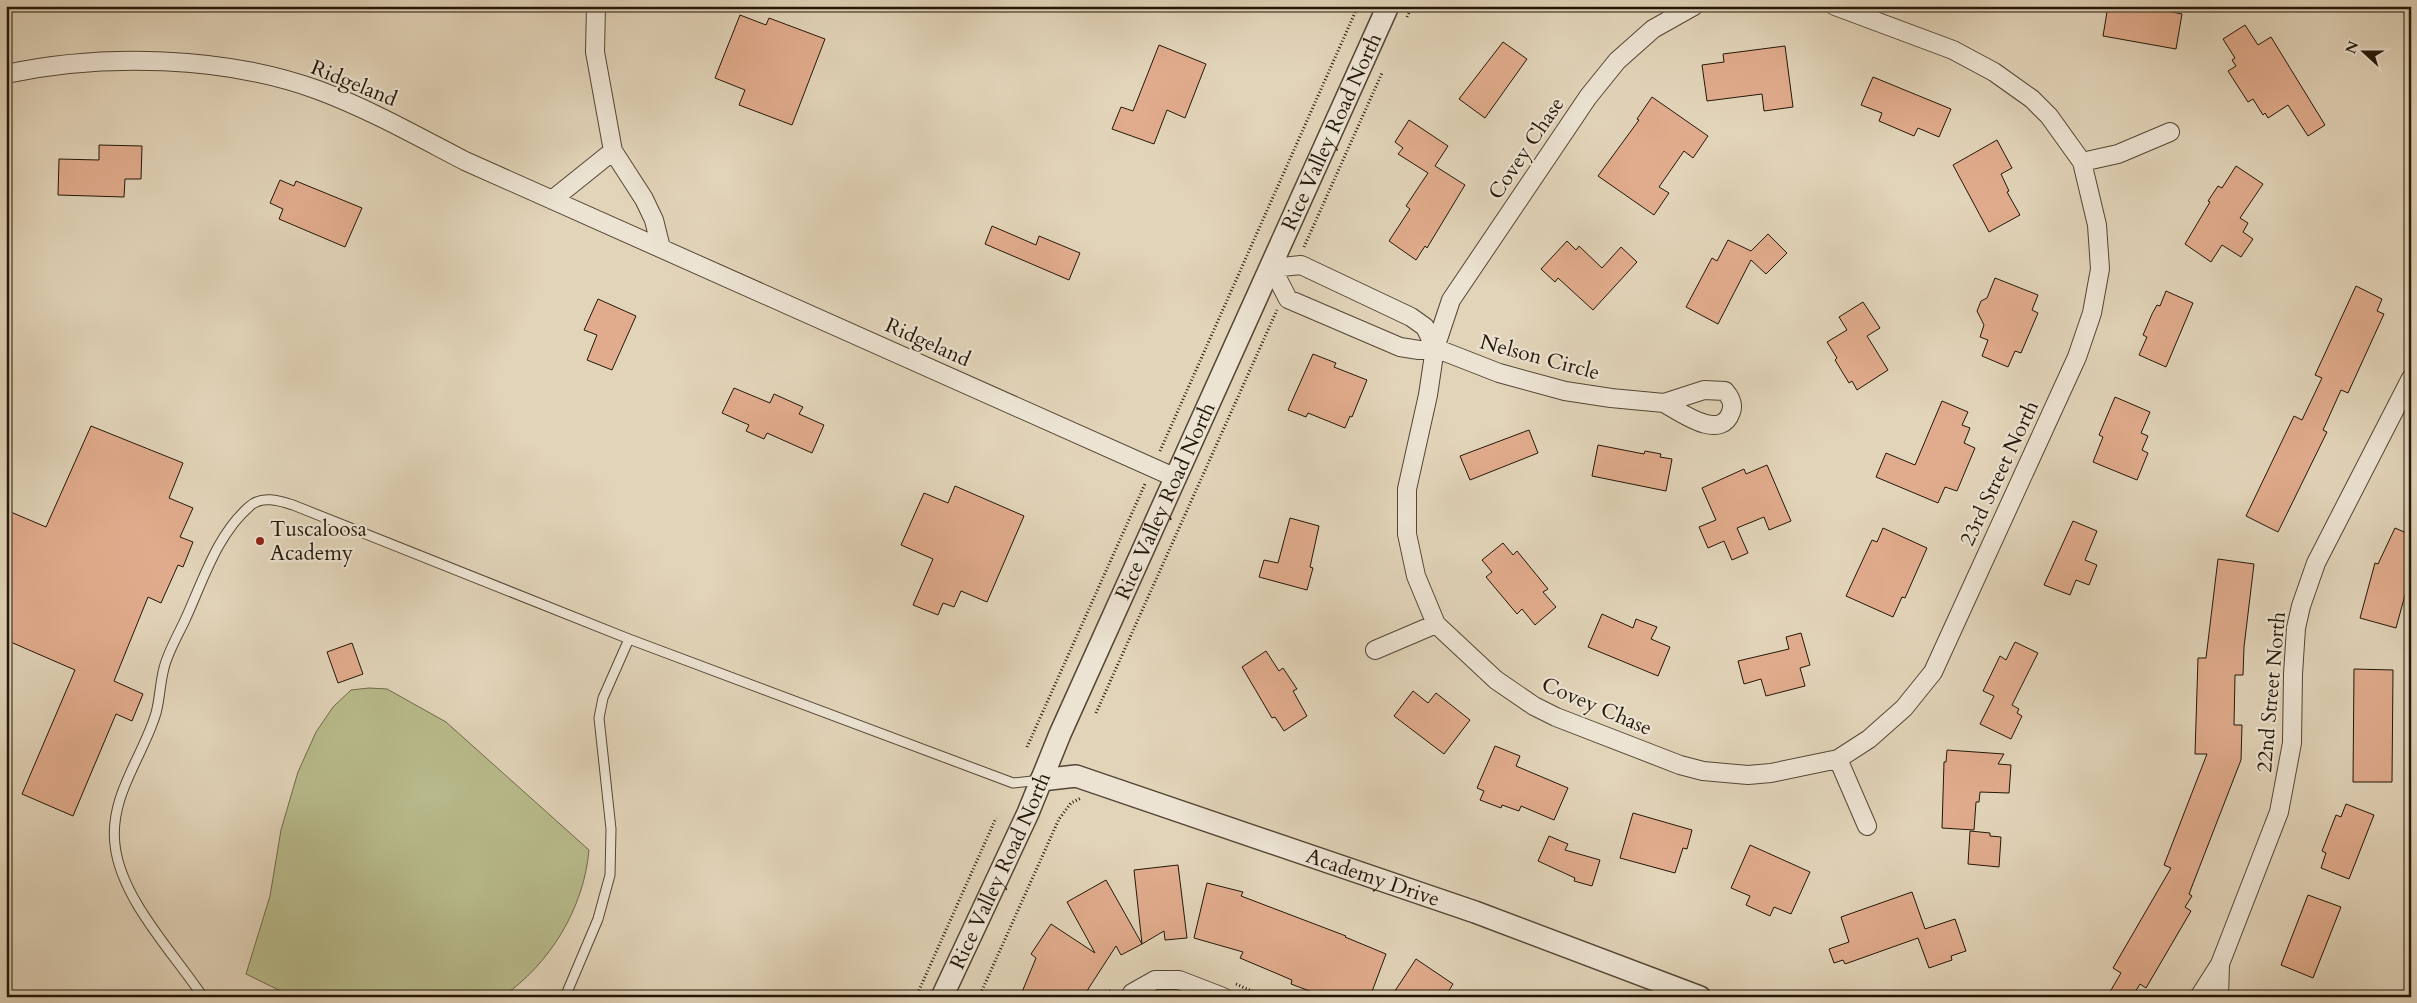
<svg xmlns="http://www.w3.org/2000/svg" width="2417" height="1003" font-family="Cardo,serif">
	<rect width="100%" height="100%" fill="#e2d4b9"/>
	<filter id="stains"><feTurbulence type="fractalNoise" baseFrequency=".004" numOctaves="4"/><feColorMatrix values="0 0 0 0 .2 0 0 0 0 .09 0 0 0 0 .02 0 0 0 .5 -.17"/></filter>
	<radialGradient id="worn" r=".72"><stop offset=".6" stop-color="#630" stop-opacity="0"/><stop offset="1" stop-color="#630" stop-opacity=".3"/></radialGradient>
	<path fill="#b8bb8c" stroke="#6e694a" d="M369 688 387 689 446 722 589 850C584 908 550 964 502 997H293L246 974 270 896 281 830 298 772 316 732 333 707 351 690Z"/>
	<path fill="#e1ac8d" stroke="#231708" d="M2108 6H2143L2182 14 2176 49 2103 36Z
		M740 15 766 25 769 18 825 39 792 125 739 105 745 90 715 78Z
		M2245 25 2258 45 2271 37 2325 125 2308 136 2288 105 2268 118 2265 113 2263 115 2253 99 2248 102 2228 71 2236 66 2232 60 2235 58 2223 39Z
		M1503 42 1527 59 1485 118 1459 99Z
		M1159 45 1206 64 1185 118 1167 110 1154 144 1112 129 1121 107 1133 111Z
		M1785 46 1793 107 1764 111 1762 94 1707 101 1702 65 1724 62 1723 54Z
		M1873 77 1951 109 1939 137 1918 128 1914 136 1879 121 1882 113 1861 105Z
		M1652 97 1708 136 1693 158 1684 151 1659 187 1669 193 1654 215 1598 176 1639 120 1637 119Z
		M1409 120 1448 146 1435 166 1465 185 1427 248 1425 246 1416 260 1389 241 1410 209 1406 206 1428 173 1398 154 1403 148 1395 142Z
		M1997 140 2012 168 2001 174 2009 191 2007 192 2020 215 1989 232 1953 165Z
		M99 145 142 146 141 179H125L124 197 58 195 59 159 99 160Z
		M2236 166 2263 184 2240 218 2248 223 2243 232 2253 239 2241 257 2222 245 2211 262 2185 244 2210 202 2208 201 2218 186 2222 188Z
		M280 180 294 186 296 181 362 208 345 247 279 219 283 209 270 203Z
		M992 226 1036 245 1039 236 1080 253 1069 280 985 244Z
		M1768 234 1787 253 1766 274 1751 260 1718 324 1686 307 1712 258 1717 261 1728 240 1751 251Z
		M1567 241 1576 250 1579 246 1602 268 1621 247 1637 262 1593 310 1558 278 1555 282 1541 269Z
		M1995 278 2038 295 2032 310 2038 313 2021 353 2015 351 2008 367 1982 356 1988 340 1980 337 1984 325 1977 311 1981 301 1987 298Z
		M2356 286 2382 299 2377 311 2384 314 2348 393 2341 390 2323 430 2327 432 2278 532 2246 516 2294 416 2302 420 2322 378 2315 375Z
		M2166 291 2193 303 2166 367 2139 355 2147 337 2143 335 2152 314 2157 305 2160 306Z
		M598 299 636 316 612 370 587 360 597 335 584 330Z
		M1863 302 1880 328 1867 336 1888 370 1857 390 1852 381 1849 383 1835 360 1837 358 1827 342 1847 330 1839 317Z
		M1313 354 1336 363 1334 367 1367 380 1352 417 1350 416 1345 428 1308 413 1306 417 1288 410Z
		M734 388 770 403 774 394 803 407 799 414 824 425 812 453 767 433 764 439 746 431 749 425 722 413Z
		M2115 397 2150 412 2141 433 2148 436 2142 450 2148 453 2137 480 2093 462 2103 437 2099 435Z
		M1942 401 1968 412 1962 425 1970 428 1964 443 1975 448 1957 491 1945 487 1938 503 1876 477 1886 453 1915 465Z
		M91 426 183 463 169 498 193 508 180 537 193 542 183 567 178 565 161 603 148 597 114 681 143 694 132 721 116 714 73 816 22 794 75 670 6 640V510L46 527Z
		M1529 430 1538 453 1470 480 1460 456Z
		M1598 445 1644 454 1645 451 1661 454 1660 457 1672 459 1666 491 1592 476Z
		M1767 465 1791 521 1769 530 1764 517 1737 528 1748 553 1732 560 1724 541 1708 548 1699 527 1716 520 1702 488 1744 469 1746 474Z
		M955 486 1024 516 987 602 961 591 954 607 943 603 938 615 913 605 933 559 901 545 924 493 948 503Z
		M1290 518 1319 526 1310 567 1313 568 1307 590 1259 577 1264 560 1278 563Z
		M2073 521 2097 531 2085 560 2097 565 2089 585 2076 580 2070 595 2044 585Z
		M1883 528 1927 548 1905 598 1902 597 1893 617 1846 596 1872 540 1877 542Z
		M2395 528 2411 535V573L2396 628 2360 618 2375 563 2378 564Z
		M1503 543 1513 555 1517 551 1548 589 1543 592 1556 607 1535 625 1522 609 1517 614 1486 577 1492 572 1482 560Z
		M2218 559 2254 564 2244 647 2243 675H2235L2234 725H2242L2241 760 2189 894 2192 896 2185 907 2191 911 2146 988 2140 984 2132 997H2107L2121 973 2113 968 2171 868 2164 865 2207 754H2195L2198 658H2206Z
		M1602 614 1633 628 1636 619 1657 627 1651 639 1670 647 1658 676 1588 647Z
		M1801 633 1810 665 1800 668 1805 686 1766 696 1761 679 1744 684 1738 661 1789 649 1786 637Z
		M2015 642 2038 653 2012 705 2019 709 2017 713 2022 716 2011 739 1980 724 1994 696 1983 691 2000 656 2006 660Z
		M352 643 363 674 338 683 327 652Z
		M1266 651 1279 671 1283 668 1297 689 1293 691 1307 716 1284 731 1275 717 1272 718 1242 667Z
		M2354 669 2393 670 2392 782H2353Z
		M1413 691 1428 703 1436 693 1470 720 1444 754 1394 716Z
		M1495 746 1520 756 1516 766 1568 788 1554 820 1521 806 1519 811 1502 805 1501 808 1480 800 1484 791 1477 788Z
		M1947 750 2004 754 1998 764 2011 765 2009 793 1980 792 1979 802H1976L1974 830 1942 828 1944 762H1946Z
		M2346 804 2374 815 2349 879 2321 868 2326 853 2322 851 2336 815 2341 817Z
		M1633 813 1692 830 1687 849 1683 848 1675 873 1620 858Z
		M1970 831 1990 833V836L2001 837 1999 867 1968 864Z
		M1549 836 1568 844 1565 850 1600 860 1592 886 1574 881 1575 878 1538 861Z
		M1750 845 1810 872 1791 914 1774 907 1770 916 1746 905 1750 896 1731 888Z
		M1178 865 1187 938 1165 940 1164 931 1142 944 1134 870Z
		M1106 880 1142 944 1121 955 1116 946 1083 997H1020L1036 958 1031 954 1051 924 1095 953 1067 902Z
		M1207 883 1243 892 1241 896 1346 936 1345 937 1386 954 1370 997H1338L1324 992 1323 996 1291 984 1292 980 1240 958 1243 952 1194 938Z
		M1912 892 1925 929 1955 919 1966 951 1951 956 1952 960 1929 968 1918 938 1845 964 1843 960 1834 963 1829 949 1849 942 1841 917Z
		M2308 895 2341 907 2313 978 2281 965Z
		M1416 959 1453 984 1445 997H1391Z"/>
	<g fill="none" stroke-linecap="round" stroke-linejoin="round">
		<g stroke="#534634" stroke-width="11">
			<path id="service" d="M203 997C173 952 121 899 115 845 109 796 143 757 156 713 160 698 160 683 164 668 168 652 178 635 185 620 203 581 217 534 250 506 262 495 280 501 293 505L629 639 1013 783 1041 780
				M565 997 598 919 610 875 611 829 599 718 603 698 629 639"/>
		</g>
		<g stroke="#534634" stroke-width="20">
			<path id="minor" d="M596 6 595 52 613 151 644 199 654 220 661 248
				M1694 6 1653 29 1617 61 1588 97 1451 300 1435 348 1428 395 1407 489V534L1416 576 1436 624 1496 680 1534 706 1556 717 1680 765 1703 771 1748 775 1771 773 1838 759 1869 739 1904 708 1933 672 2077 357 2092 313 2100 269 2097 225 2082 162 2049 116 2032 99 1994 72 1953 50 1835 6
				M6 74C103 53 225 56 318 90 369 109 417 136 465 161L1176 478
				M2082 162 2118 154 2170 132
				M552 200 613 151
				M1435 348 1425 327 1411 317 1301 265 1272 268 1288 299 1400 347 1419 350 1435 348 1499 373 1565 391 1611 398 1664 403
				M1704 390 1725 391C1731 398 1734 404 1731 412 1721 442 1680 412 1664 403Z
				M1375 650 1436 624
				M1838 759 1867 826
				M1130 997 1132 993 1155 980H1179L1223 997
				M2199 997 2220 964 2279 812 2292 743 2293 674 2296 628 2301 606 2316 563 2411 378
				M2219 997 2220 965"/>
		</g>
		<g stroke="#534634" stroke-width="24">
			<g id="tertiary">
				<path id="s1" d="M1041 780 1076 776 1475 912 1700 997"/>
				<path id="s2" d="M942 997 1028 813 1060 734 1388 6"/>
			</g>
		</g>
		<path stroke="#231708" stroke-width="3" stroke-dasharray="1 2.5" stroke-linecap="butt" d="M1407 17 1412 6
			M1304 247 1382 73
			M1160 451 1358 6
			M1096 713 1277 310
			M1027 747 1145 484
			M1236 984 1265 997
			M916 997 996 818
			M979 997 1059 819 1071 803 1081 798
			M1106 997 1112 989"/>
		<use href="#service" stroke="#ece3d2" stroke-width="9"/>
		<use href="#minor" stroke="#ece3d2" stroke-width="18"/>
		<use href="#tertiary" stroke="#ece3d2" stroke-width="21"/>
	</g>
	<circle fill="#8f2418" stroke="#ece3d2" stroke-width="2" cx="260" cy="541" r="5"/>
	<g text-anchor="middle" stroke-width="4.5" stroke-linejoin="round" paint-order="stroke">
		<g font-size="21" fill="#231708" stroke="#ece3d2">
			<text transform="translate(354 83) rotate(22)" y="7">Ridgeland</text>
			<text dy="7" stroke="none"><textPath href="#s2" startOffset="949">Rice Valley Road North</textPath></text>
			<text transform="translate(1526 148) rotate(-56)" y="7">Covey Chase</text>
			<text transform="translate(928 342) rotate(24)" y="7">Ridgeland</text>
			<text transform="translate(1540 357) rotate(15)" y="7">Nelson Circle</text>
			<text transform="translate(1999 473) rotate(-65)" y="7">23rd Street North</text>
			<text dy="7" stroke="none"><textPath href="#s2" startOffset="544">Rice Valley Road North</textPath></text>
			<text transform="translate(2271 692) rotate(-85)" y="7">22nd Street North</text>
			<text transform="translate(1597 706) rotate(23)" y="7">Covey Chase</text>
			<text dy="7" stroke="none"><textPath href="#s2" startOffset="139">Rice Valley Road North</textPath></text>
			<text dy="7" stroke="none"><textPath href="#s1" startOffset="349">Academy Drive</textPath></text>
		</g>
		<g font-size="21" fill="#231708" stroke="#ece3d2" text-anchor="start">
			<text x="270" y="536">Tuscaloosa<tspan x="270" dy="24">Academy</tspan></text>
		</g>
	</g>
	<rect width="2417" height="1003" fill="none" stroke="#e2d4b9" stroke-width="25"/>
	<rect x="8" y="8" width="2402" height="988" fill="none" stroke="#231708" stroke-width="2.5"/>
	<rect x="12" y="12" width="2392" height="978" fill="none" stroke="#231708"/>
	<g transform="translate(2364 52) rotate(291)" stroke="#ece3d2" stroke-width="4" paint-order="stroke">
	<path d="M0-4L9 19L0 12L-9 19Z" fill="#231708"/>
	<text y="-8" font-size="14" font-weight="bold" text-anchor="middle" fill="#231708">N</text>
	</g>
	<rect width="100%" height="100%" filter="url(#stains)"/>
	<rect width="100%" height="100%" fill="url(#worn)"/>
</svg>
